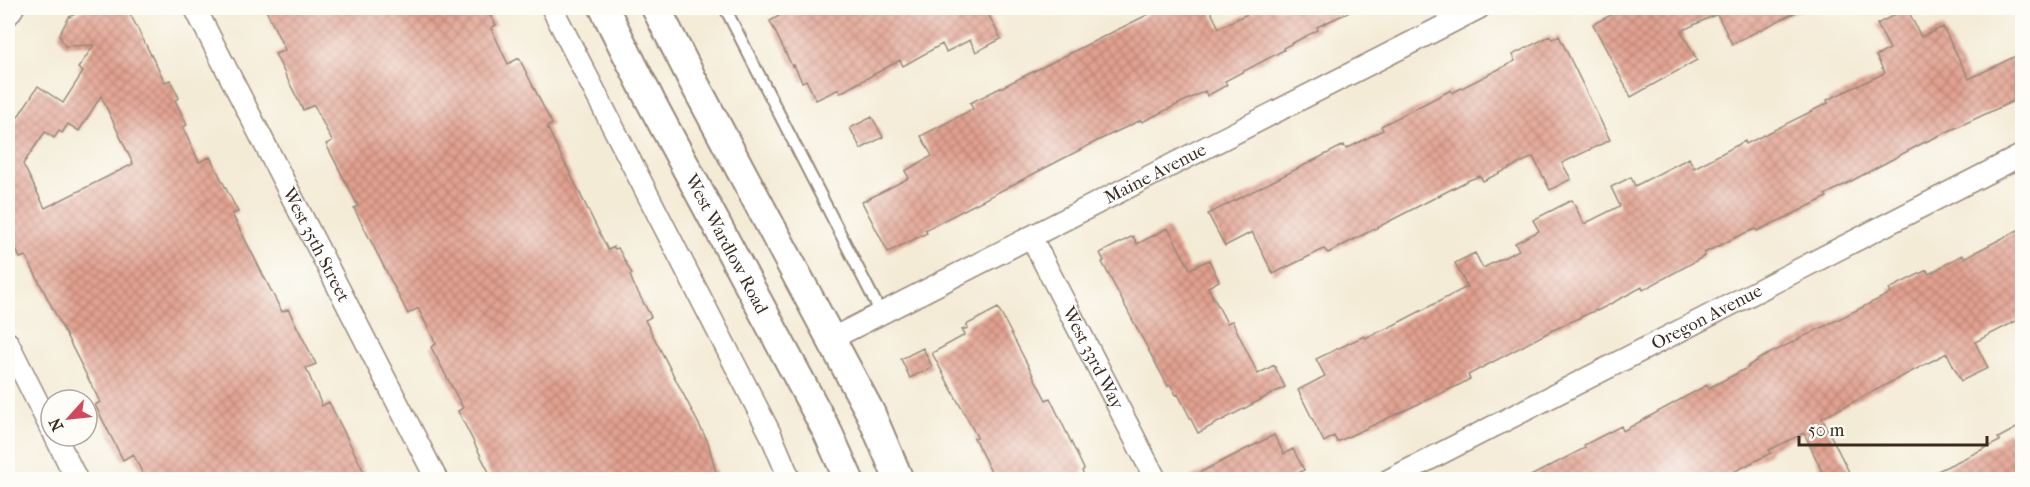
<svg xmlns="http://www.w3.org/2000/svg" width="2030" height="487" font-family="'IM FELL French Canon',serif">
	<defs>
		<pattern id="building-cross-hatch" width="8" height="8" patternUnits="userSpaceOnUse" patternTransform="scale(1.5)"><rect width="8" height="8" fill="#e2a190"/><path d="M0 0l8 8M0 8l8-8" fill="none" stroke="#b88375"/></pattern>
	</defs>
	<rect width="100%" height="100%" fill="#fdfcf7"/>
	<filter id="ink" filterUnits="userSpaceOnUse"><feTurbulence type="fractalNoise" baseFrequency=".0167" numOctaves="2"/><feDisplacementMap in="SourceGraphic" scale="12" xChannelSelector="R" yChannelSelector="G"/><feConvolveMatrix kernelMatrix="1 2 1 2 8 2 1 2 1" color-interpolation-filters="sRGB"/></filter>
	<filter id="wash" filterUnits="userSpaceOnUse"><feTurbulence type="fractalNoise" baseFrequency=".008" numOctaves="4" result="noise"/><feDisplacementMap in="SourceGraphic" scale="24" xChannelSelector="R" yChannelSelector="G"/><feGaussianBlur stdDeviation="1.35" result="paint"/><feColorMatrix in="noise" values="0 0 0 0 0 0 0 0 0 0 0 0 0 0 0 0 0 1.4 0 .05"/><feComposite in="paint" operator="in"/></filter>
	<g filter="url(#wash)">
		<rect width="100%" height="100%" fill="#f4ebd6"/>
		<g id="blocks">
			<path fill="url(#building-cross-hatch)" fill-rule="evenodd" d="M88 8H127L165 82 170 80 179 98 175 100 187 125 183 127 199 162 210 157 238 212 232 214 282 312 288 309 316 364 306 368 322 406 329 402 368 480H146L133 454 123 460 95 405 100 402 26 256 20 258 8 233V132L38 86 63 103 83 72 78 68 94 45 65 46 59 35 69 17ZM101 96 133 164 45 208 23 164 45 132 54 138 59 131 62 133 68 124 79 131Z
				M265 8H486L496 25 491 28 508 64 519 58 552 124 547 127 608 250 614 247 615 249 618 248 632 274 630 275 633 283 651 317 645 320 708 442 718 480H493L458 411 463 408 431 347 436 344 418 308 408 314 354 208 358 206 326 144 332 141 314 105 303 110 275 54 285 50Z
				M789 8H985L1001 39 976 52 970 40 946 52 942 44 903 66 900 60 840 93 839 89 816 100 806 80 802 82 794 65 792 66 770 21 779 16 778 13Z
				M1161 8H1209L1219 28 1259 8H1358L1317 27 1318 30 1283 48 1284 50 1225 81 1227 85 1207 96 1205 91 1142 122 1141 120 1101 139 925 230 927 233 888 252 862 202 909 178 905 171 932 156 921 136 973 109 970 103Z
				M1625 8H1804L1732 44 1717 14 1681 31 1697 60 1631 97 1593 24Z
				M1907 8 1921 37 1943 27 1969 79 2022 53V97L1921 144 1825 195 1827 197 1787 217 1757 231 1756 229 1745 233 1704 253 1705 256 1643 290 1642 287 1597 311 1596 310 1551 331 1468 375 1470 379 1461 384 1337 442 1334 436 1324 442 1298 390 1325 376 1316 359 1364 336 1365 338 1390 327 1467 287 1455 263 1475 253 1483 268 1519 250 1515 243 1539 231 1533 220 1572 200 1584 224 1620 206 1611 187 1631 177 1635 186 1689 158 1694 168 1745 141 1746 144 1828 103 1827 100 1885 73 1876 56 1890 49 1877 24Z
				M1550 36 1552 39 1559 36 1610 140 1562 163 1571 179 1550 190 1533 157 1483 181 1480 176 1469 180 1328 253 1324 249 1273 274 1252 232 1225 246 1208 214 1344 145 1346 149 1383 130 1381 126 1451 90 1452 93 1515 61 1512 55Z
				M872 117 883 137 861 149 850 128Z
				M1168 228 1190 269 1209 260 1219 281 1208 287 1227 323 1232 321 1258 374 1274 365 1285 387 1198 433 1178 394 1176 395 1171 385 1168 386 1150 353 1102 262 1104 261 1100 253 1133 236 1137 244Z
				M2022 228V318L1975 342 1988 368 1961 381 1947 353 1822 418 1853 480H1826L1804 433 1769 450 1771 453 1718 480H1523L1585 448 1584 445 1621 426 1623 431 1707 385 1709 388 1749 367 1748 366 1759 359 1891 293 1889 289 1927 270 1929 274 1962 255 1964 258Z
				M998 308 1046 400 1050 398 1084 469 1082 471 1086 480H995L974 438 977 437 932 353 965 335 962 330 968 328 966 325Z
				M923 348 932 367 910 378 901 359Z
				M2022 425V480H1919L2000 441 1998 438Z
				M1274 435 1284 454 1293 449 1304 470 1285 480H1185Z"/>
		</g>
	</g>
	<g filter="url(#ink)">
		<use href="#blocks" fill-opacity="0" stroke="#988a7a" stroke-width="1.5"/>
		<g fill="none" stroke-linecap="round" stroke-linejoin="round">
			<g stroke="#988a7a" stroke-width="14">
				<path id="lane" d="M725 8 881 313"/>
			</g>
			<g stroke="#988a7a" stroke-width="24">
				<g id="street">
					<path id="s1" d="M195 8 437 480"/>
					<path d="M552 8 771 435 790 480"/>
					<path d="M8 15 13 8"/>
					<path id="s2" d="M1031 237 1156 480"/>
					<path id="s3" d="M831 339 1479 8"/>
					<path d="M8 343 51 429"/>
					<path d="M55 436 77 480"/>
					<path id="s4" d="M1389 480 2022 155"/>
				</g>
			</g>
			<g stroke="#988a7a" stroke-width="32">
				<g id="secondary">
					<path id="s5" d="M604 8 651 102 828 433 849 480"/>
					<path d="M656 8 693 81 870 412 899 480"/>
				</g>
			</g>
			<use href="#lane" stroke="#fff" stroke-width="10"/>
			<use href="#street" stroke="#fff" stroke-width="21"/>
			<use href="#secondary" stroke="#fff" stroke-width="28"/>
		</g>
	</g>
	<g text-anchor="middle" stroke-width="6" stroke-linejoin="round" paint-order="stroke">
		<g font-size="18" fill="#3b2a1e" stroke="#fdfcf7">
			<text dy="6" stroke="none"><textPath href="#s3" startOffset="364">Maine Avenue</textPath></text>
			<text dy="6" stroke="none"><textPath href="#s5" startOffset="266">West Wardlow Road</textPath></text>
			<text dy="6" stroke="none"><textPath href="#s1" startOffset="266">West 35th Street</textPath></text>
			<text dy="6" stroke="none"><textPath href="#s4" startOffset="357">Oregon Avenue</textPath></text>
			<text dy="6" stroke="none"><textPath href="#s2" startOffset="136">West 33rd Way</textPath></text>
		</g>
	</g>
	<rect width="2030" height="487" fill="none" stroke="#fdfcf7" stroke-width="30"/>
	<g transform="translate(69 418) rotate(243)"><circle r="28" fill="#fdfcf7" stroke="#afa8a0" stroke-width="1.5"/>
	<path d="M0-4.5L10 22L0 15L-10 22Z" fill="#d1495b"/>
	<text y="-9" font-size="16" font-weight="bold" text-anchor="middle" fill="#3b2a1e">N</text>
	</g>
	<path d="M1799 436v9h188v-9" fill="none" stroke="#3b2a1e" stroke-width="3"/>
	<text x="1808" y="436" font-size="18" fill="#3b2a1e" stroke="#fdfcf7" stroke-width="4.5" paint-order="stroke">50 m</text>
</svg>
